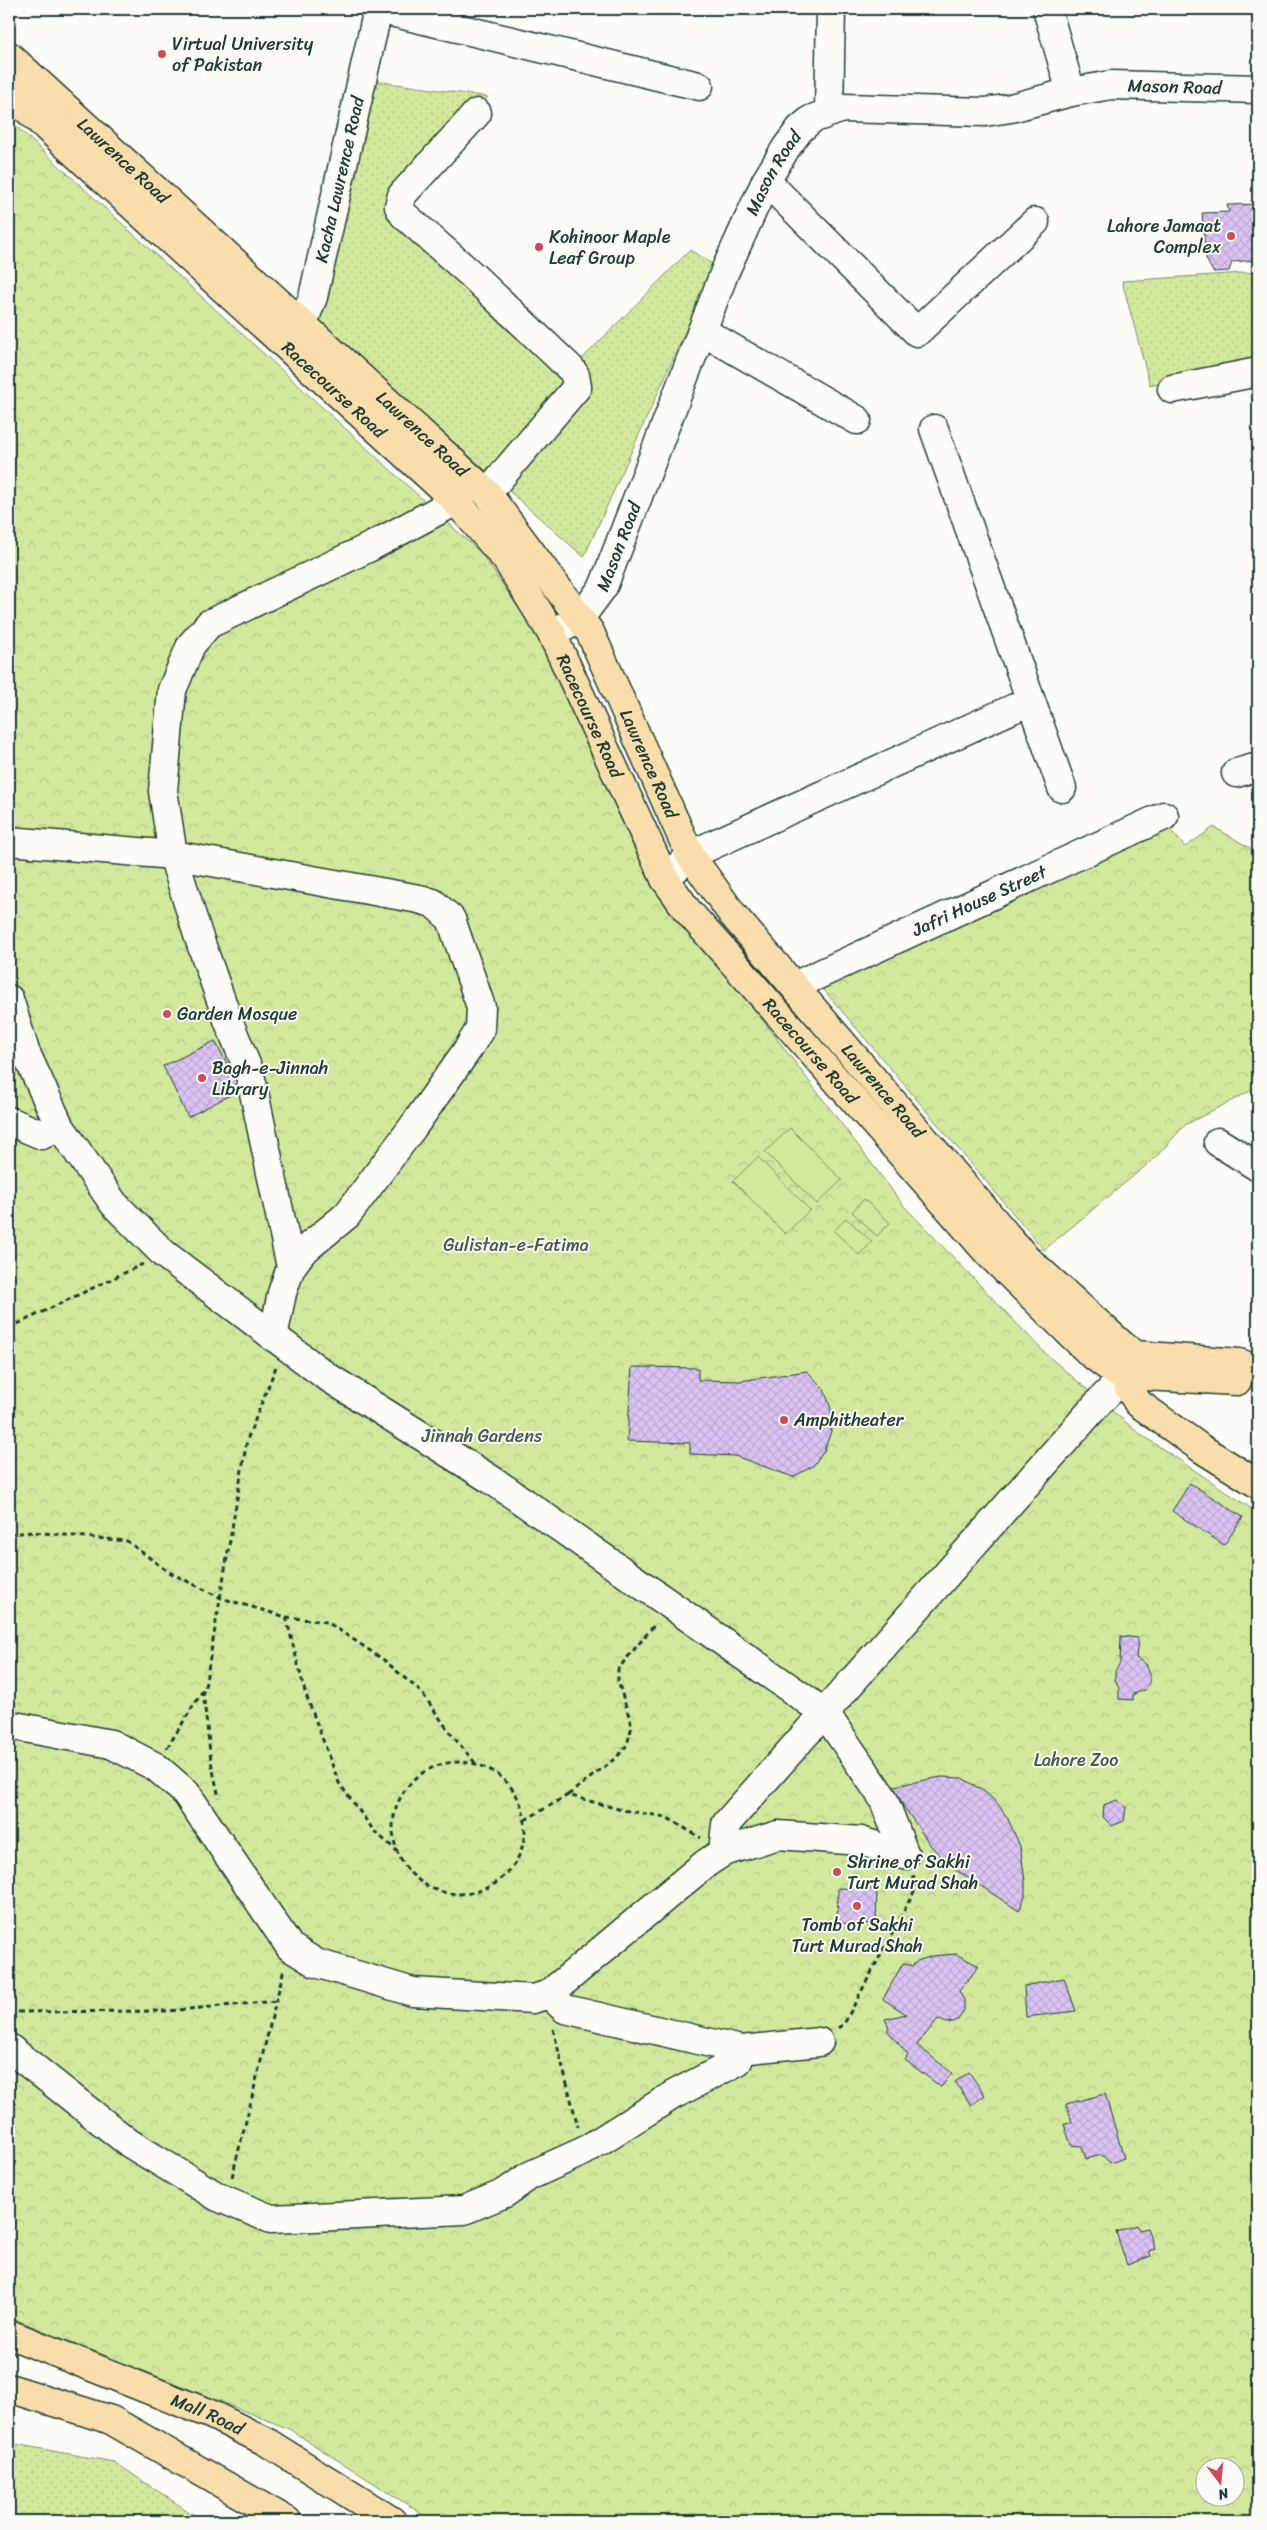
<svg xmlns="http://www.w3.org/2000/svg" width="1267" height="2530" font-family="Sriracha,sans-serif">
	<defs>
		<pattern id="grass-dots" width="8" height="8" patternUnits="userSpaceOnUse" patternTransform="scale(1.25)"><rect width="8" height="8" fill="#d2e89d"/><path d="M2 2h.1M6 6h.1" fill="none" stroke="#b4c888" stroke-width="1.8" stroke-linecap="round"/></pattern>
		<pattern id="forest-crowns" width="20" height="18" patternUnits="userSpaceOnUse" patternTransform="scale(1.25)"><rect width="20" height="18" fill="#d2e89d"/><path d="M2 6a3 3 0 1 1 6 0M12 15a3 3 0 1 1 6 0" fill="none" stroke="#b4c888"/></pattern>
		<pattern id="building-cross-hatch" width="8" height="8" patternUnits="userSpaceOnUse" patternTransform="scale(1.25)"><rect width="8" height="8" fill="#dac3f2"/><path d="M0 0l8 8M0 8l8-8" fill="none" stroke="#bba8d0"/></pattern>
	</defs>
	<rect width="100%" height="100%" fill="#fdfcf7"/>
	<filter id="ink" filterUnits="userSpaceOnUse"><feTurbulence type="fractalNoise" baseFrequency=".02" numOctaves="2"/><feDisplacementMap in="SourceGraphic" scale="10" xChannelSelector="R" yChannelSelector="G"/><feConvolveMatrix kernelMatrix="1 2 1 2 8 2 1 2 1" color-interpolation-filters="sRGB"/></filter>
	<g filter="url(#ink)">
		<path fill="url(#grass-dots)" stroke="#789268" d="M376 81 488 97 448 138 402 195 574 367 690 250 715 266 584 557 319 324Z
			M1258 272V361L1150 385 1122 281Z
			M9 2443 114 2462 203 2521H9Z"/>
		<path fill="url(#forest-crowns)" stroke="#789268" fill-rule="evenodd" d="M9 120 482 554 539 638 647 876 694 939 755 1010 904 1206 1048 1356 1136 1431 1258 1513V2521H433L289 2429 9 2317ZM1204 2468H1234V2498H1204Z
			M1167 826 1185 847 1214 827 1250 848 1258 867V1087L1185 1125 1155 1158 1044 1250 818 983Z"/>
		<path fill="#d2e89d" stroke="#789268" d="M790 1128 842 1180 817 1204 765 1152Z
			M758 1157 810 1210 785 1234 733 1181Z
			M864 1199 890 1223 877 1236 852 1212Z
			M846 1218 872 1242 859 1255 834 1231Z"/>
		<path fill="url(#building-cross-hatch)" stroke="#1f3d34" d="M1258 204V260L1232 262 1229 271 1213 272 1206 259 1202 213 1229 212 1227 205Z
			M215 1041 236 1081 238 1091 188 1117 163 1066Z
			M632 1367 698 1368V1380L740 1381 807 1371 824 1389 831 1409V1431L824 1451 813 1466 793 1477 735 1456 690 1454V1443L627 1441Z
			M1190 1483 1243 1517 1224 1545 1172 1511Z
			M1121 1636 1138 1638 1136 1658 1146 1664 1150 1673V1682L1145 1690 1133 1694V1700L1119 1699V1688L1115 1680V1671L1120 1663Z
			M941 1777 962 1778 985 1792 998 1804 1008 1819 1020 1846 1025 1881V1896L1019 1911 953 1868 931 1846 902 1804 894 1786Z
			M1117 1800 1126 1807 1124 1821 1112 1826 1103 1817 1104 1805Z
			M838 1888 877 1889 876 1924 837 1923Z
			M956 1954 979 1966 959 1991 964 2000V2010L958 2020 953 2022 946 2023 938 2019 917 2045 952 2073 941 2087 905 2060 908 2055 887 2030 889 2028 885 2019 906 2014 883 1999 903 1963 912 1966 917 1961 932 1956Z
			M1064 1978 1076 2011 1026 2017 1024 1986Z
			M969 2072 985 2095 971 2105 955 2082Z
			M1105 2094 1124 2158 1110 2163 1102 2155 1086 2159 1082 2146 1071 2145 1064 2124 1072 2122 1066 2104Z
			M1137 2225 1139 2230 1147 2228 1155 2249 1149 2251 1151 2256 1127 2265 1116 2232Z"/>
		<g fill="none" stroke-linecap="round" stroke-linejoin="round">
			<g stroke="#1f3d34" stroke-width="31">
				<g id="minor">
					<path d="M378 9 699 86"/>
					<path d="M1047 9 1071 92"/>
					<path d="M829 111 831 9"/>
					<path d="M477 113 402 195 399 207 404 215 472 275 571 369 575 375 577 387 487 493"/>
					<path d="M766 181 917 332 1035 222"/>
					<path d="M702 331 857 420"/>
					<path id="s1" d="M289 341 303 323 313 297 378 9"/>
					<path d="M1172 389 1258 372"/>
					<path d="M934 429 1062 788"/>
					<path id="s2" d="M552 634 580 618 603 587 725 271 766 181 786 148 800 129 812 119 843 108 985 112 1011 108 1071 92 1111 85 1258 89"/>
					<path d="M1236 773 1258 767"/>
					<path d="M9 841 173 855 419 899 433 903 451 919 481 1007 480 1029 468 1049 413 1127 347 1215 302 1252 291 1267 282 1293 273 1337"/>
					<path d="M665 879 690 855 1030 701"/>
					<path id="s3" d="M794 986 1164 816"/>
					<path d="M9 999 25 1051 59 1125 114 1204 164 1254 326 1376 495 1482 825 1713 883 1798 905 1855"/>
					<path d="M9 1121 42 1135 59 1125"/>
					<path d="M1218 1142 1258 1167"/>
					<path d="M291 1267 250 1074 228 1020 198 935 173 855 163 791 172 690 191 645 209 624 370 547 456 501 471 483"/>
					<path d="M9 1725 111 1744 156 1767 186 1793 290 1947 316 1963 413 1992 533 1999 549 1994 705 1864 723 1852 726 1824 1100 1401 1126 1375"/>
					<path d="M723 1852 778 1835 861 1841 905 1855"/>
					<path d="M9 2048 129 2143 218 2197 271 2219 464 2210 505 2193 529 2176 584 2151 673 2095 738 2061 741 2050 565 2009 549 1994"/>
					<path d="M741 2050 819 2042"/>
				</g>
			</g>
			<g stroke="#1f3d34" stroke-width="31">
				<g id="major">
					<path id="s4" d="M9 56 487 493 590 632 690 855 733 915 1026 1258 1122 1345 1136 1355 1239 1363 1258 1370"/>
					<path id="s5" d="M9 93 456 501 506 559 552 634 665 879 687 910 989 1254 1090 1353 1114 1371 1126 1375 1237 1381"/>
					<path d="M1129 1358 1126 1375 1128 1386 1138 1403 1202 1449 1258 1484"/>
					<path id="s6" d="M9 2334 210 2414 265 2441 392 2521"/>
					<path d="M9 2388 111 2420 287 2521"/>
				</g>
			</g>
			<path stroke="#1f3d34" stroke-width="3" stroke-dasharray="5 4" stroke-linecap="butt" d="M9 1328 143 1264
				M9 1534 33 1532 127 1541 167 1571 221 1598 286 1617 305 1692 339 1783 374 1831 398 1852
				M286 1617 327 1622 384 1660 422 1693 451 1734 476 1764
				M203 1691 211 1761 219 1798
				M167 1748 205 1687 247 1440 276 1367
				M393 1828a66 66 0 1 1 132 0a66 66 0 1 1-132 0Z
				M568 1795 617 1757 627 1745 632 1726 618 1681V1669L656 1623
				M525 1820 568 1795 622 1810 666 1817 701 1838
				M9 2012 167 2011 277 2001
				M838 2028 844 2024 917 1886 913 1876
				M553 2029 578 2127
				M232 2177 284 1969"/>
			<use href="#minor" stroke="#fdfcf7" stroke-width="28"/>
			<use href="#major" stroke="#f9deab" stroke-width="28"/>
		</g>
	</g>
	<g fill="#d1495b" stroke="#fdfcf7" stroke-width="2">
		<circle cx="162" cy="54" r="5"/>
		<circle cx="1231" cy="236" r="5"/>
		<circle cx="539" cy="247" r="5"/>
		<circle cx="167" cy="1014" r="5"/>
		<circle cx="202" cy="1078" r="5"/>
		<circle cx="784" cy="1420" r="5"/>
		<circle cx="837" cy="1872" r="5"/>
		<circle cx="857" cy="1906" r="5"/>
	</g>
	<g text-anchor="middle" stroke-width="4" stroke-linejoin="round" paint-order="stroke">
		<g font-size="18" fill="#1f3d34" stroke="#fdfcf7" text-anchor="start">
			<text x="172" y="50">Virtual University<tspan x="172" dy="21">of Pakistan</tspan></text>
			<text x="1221" y="232" text-anchor="end">Lahore Jamaat<tspan x="1221" dy="21">Complex</tspan></text>
			<text x="549" y="243">Kohinoor Maple<tspan x="549" dy="21">Leaf Group</tspan></text>
			<text x="177" y="1020">Garden Mosque</text>
			<text x="212" y="1074">Bagh-e-Jinnah<tspan x="212" dy="21">Library</tspan></text>
			<text x="794" y="1426">Amphitheater</text>
			<text x="847" y="1868">Shrine of Sakhi<tspan x="847" dy="21">Turt Murad Shah</tspan></text>
			<text x="857" y="1931" text-anchor="middle">Tomb of Sakhi<tspan x="857" dy="21">Turt Murad Shah</tspan></text>
		</g>
		<g font-size="18" fill="#1f3d34" stroke="#fdfcf7">
			<text dy="6" stroke="none"><textPath href="#s2" startOffset="954">Mason Road</textPath></text>
			<text dy="6" stroke="none"><textPath href="#s4" startOffset="155">Lawrence Road</textPath></text>
			<text dy="6" stroke="none"><textPath href="#s2" startOffset="519">Mason Road</textPath></text>
			<text dy="6" stroke="none"><textPath href="#s1" startOffset="171">Kacha Lawrence Road</textPath></text>
			<text dy="6" stroke="none"><textPath href="#s5" startOffset="440">Racecourse Road</textPath></text>
			<text dy="6" stroke="none"><textPath href="#s4" startOffset="560">Lawrence Road</textPath></text>
			<text dy="6" stroke="none"><textPath href="#s2" startOffset="114">Mason Road</textPath></text>
			<text dy="6" stroke="none"><textPath href="#s5" startOffset="860">Racecourse Road</textPath></text>
			<text dy="6" stroke="none"><textPath href="#s4" startOffset="965">Lawrence Road</textPath></text>
			<text dy="6" stroke="none"><textPath href="#s3" startOffset="204">Jafri House Street</textPath></text>
			<text dy="6" stroke="none"><textPath href="#s5" startOffset="1265">Racecourse Road</textPath></text>
			<text dy="6" stroke="none"><textPath href="#s4" startOffset="1370">Lawrence Road</textPath></text>
			<text dy="6" stroke="none"><textPath href="#s6" startOffset="214">Mall Road</textPath></text>
		</g>
		<g font-size="18" fill="#435f49" stroke="#fdfcf7">
			<text x="516" y="1251">Gulistan-e-Fatima</text>
			<text x="482" y="1442">Jinnah Gardens</text>
			<text x="1076" y="1766">Lahore Zoo</text>
		</g>
	</g>
	<rect width="1267" height="2530" fill="none" stroke="#fdfcf7" stroke-width="30"/>
	<rect x="15" y="15" width="1237" height="2500" fill="none" stroke="#1f3d34" stroke-width="2" filter="url(#ink)"/>
	<g transform="translate(1220 2482) rotate(164)"><circle r="24" fill="#fdfcf7" stroke="#a4b0a9"/>
	<path d="M0-4L9 19L0 12L-9 19Z" fill="#d1495b"/>
	<text y="-8" font-size="14" font-weight="bold" text-anchor="middle" fill="#1f3d34">N</text>
	</g>
</svg>
